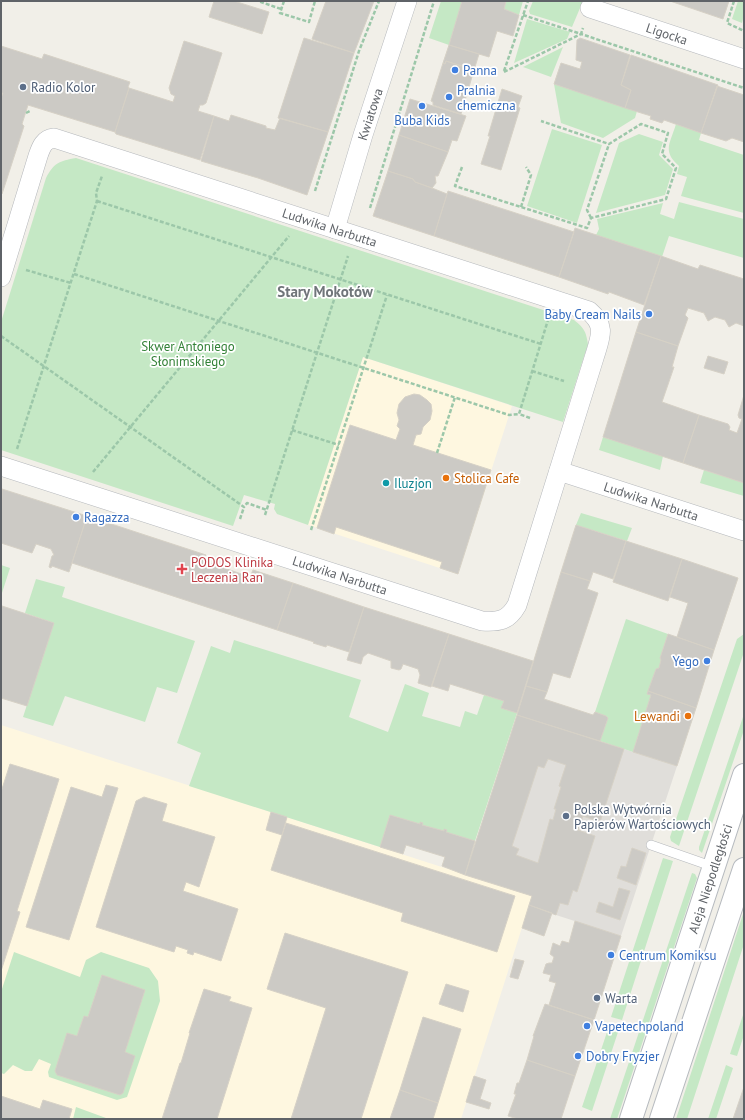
<svg xmlns="http://www.w3.org/2000/svg" width="745" height="1120" font-family="'PT Sans',sans-serif">
	<rect width="100%" height="100%" fill="#f1efe8"/>
	<path fill="#fef7e0" d="M363 357 512 406 458 574 308 525Z
		M1 725 532 896 461 1119H1Z"/>
	<path fill="#e0deda" d="M517 715 677 766 621 936 556 915 532 896 465 875Z"/>
	<path fill="#c5e8c5" d="M441 1H462L449 45 429 38Z
		M506 1H523L519 15 504 9Z
		M533 1H583L572 27 530 14 529 11Z
		M738 1H744V15L742 23 732 19Z
		M527 19 570 32 567 39 514 63Z
		M563 47 551 77 523 67Z
		M554 84 637 111 635 118 603 138 561 123Z
		M676 124 701 133 699 140 744 155V213L681 196 687 177 677 174 679 166C662 151 670 144 676 124Z
		M552 129 602 145 577 223 527 206Z
		M639 134 663 142 659 155 673 169 665 195 596 213 619 143Z
		M76 158 574 320C584 328 586 331 588 344L563 422 363 357 308 525 277 514 274 509 275 504 244 495 233 526 1 450V322L46 178C54 163 59 161 76 158Z
		M679 202 744 219V258L669 236 662 257 596 235 599 229 597 219 663 203 660 214 674 219Z
		M603 437 663 456 660 470 599 450Z
		M704 470 744 483V496L700 483Z
		M581 513 632 528 627 541 576 525Z
		M1 565 10 568 1 596Z
		M36 579 65 587 62 597 195 641 177 693 157 687 145 722 65 696 53 726 23 717 54 623 25 613Z
		M626 619 668 634 660 658 661 660 659 668 656 669 647 694 651 695 633 752 600 741 608 718 606 716 595 712Z
		M744 634V652L679 846 671 841 670 837 737 639Z
		M234 640 361 680 349 717 388 732 405 684 429 693 422 716 460 727 465 711 477 715 484 695 504 701 502 708 517 713 475 841 446 832 447 830 445 829 444 831 422 825 423 823 421 822 420 824 390 815 380 847 189 786 201 753 177 743 211 646 230 653Z
		M744 714V730L702 853 699 850V847Z
		M663 858 673 861 622 1020 611 1017Z
		M692 873 695 874 697 878 617 1119H610Z
		M744 911V944L687 1119H676Z
		M14 952 80 977 86 960 101 952 149 968 158 981 160 1001 127 1097 117 1100 49 1077 48 1072 51 1064 39 1059 32 1071H25L13 1065 4 1074 1 1073V992Z
		M744 1012V1035L737 1056 730 1054Z
		M610 1023 620 1026 592 1111 582 1107Z
		M726 1065 733 1068 716 1119H708Z
		M76 1107 106 1118 108 1119H73Z"/>
	<path fill="#cccac5" stroke="#d6d1c6" fill-rule="evenodd" d="M214 1H234L269 12 262 34 209 17Z
		M326 1H374L354 53 312 39Z
		M462 1H506L504 9 519 15 513 36 497 31 489 57 449 45Z
		M670 1H729L723 19Z
		M304 38 354 53 328 132 278 118Z
		M580 38 630 55 621 85 631 90 625 108 554 84 561 63 580 69 582 62 576 60 577 40Z
		M184 41 222 53 206 103 203 105H200L198 111 214 116 200 160 116 134 115 132 129 88 173 102 175 96 171 94 169 88Z
		M449 45 479 54 474 70 446 61 445 64 443 63Z
		M1 46 42 59 44 54 130 82 128 87 129 88 115 132 28 105 22 124 24 126 2 194H1V98L3 93H1Z
		M631 55 718 85 701 133 664 120 662 123 650 119 651 116 625 108 631 90 621 85Z
		M446 61 474 70 461 114 433 105V102L431 101 443 63 445 64Z
		M717 86 744 95V142L732 138 726 141 701 133Z
		M502 89 522 96 518 107 520 108 501 170 481 164 490 136H488Z
		M410 99 466 116 457 141 452 140 448 152 399 135Z
		M231 115 266 126V128L275 130 280 118 328 132 307 195 258 178 201 161 214 116 229 121Z
		M399 135 448 152 438 176H435L436 183 432 188 415 182 413 179 388 171Z
		M388 171 413 179 415 182 432 188 447 194 434 236 373 216Z
		M448 191 574 232 559 277 434 236Z
		M575 228 661 256 644 305 609 292 608 294 559 277Z
		M661 256 698 269 700 265 744 279V326L736 323 729 327 725 320 715 317 708 321 704 313 688 308 685 315 688 318 678 346 636 332Z
		M636 332 678 346 672 367H674L662 402 699 415 683 463 603 437Z
		M708 356 728 362 724 374 704 368Z
		M414 394 420 395 427 400 431 404 432 411 430 420 423 427 421 434 416 435 413 445 491 470 458 574 440 568 442 562 336 527 334 534 317 528 350 425 396 440 400 429 397 426 399 420 397 413 399 404 405 397Z
		M744 395V483L683 463 699 415 728 424 730 427 729 430 737 433 742 419 739 418 738 415Z
		M2 489 87 516 69 572 52 566 51 568 49 567 52 556 54 555 51 549 36 544 32 553 1 543Z
		M87 516 206 555 204 561 250 577 253 570 293 583 277 630 72 563Z
		M576 525 626 541 613 579 593 572 590 581 561 572Z
		M626 541 682 559 668 601 613 582Z
		M682 559 738 578 714 650 677 637 688 603 670 597Z
		M561 572 590 581 587 589 598 593 570 678 553 673 547 692 526 686Z
		M293 583 364 607 349 652 327 645 326 647 313 643 314 642 277 630Z
		M2 606 54 623 27 706 1 698V607Z
		M364 607 449 634 431 687 418 683 420 675 418 669 403 664 401 669 399 670 391 668V661L368 653 363 657 361 664 347 660Z
		M449 634 533 661 517 713 501 708 504 701 450 684 448 691 432 686Z
		M668 634 714 650 696 708 648 691 656 669 659 668 661 660 660 658Z
		M526 686 547 692 544 699 593 715 595 712 606 716 608 718 600 741 517 715Z
		M648 691 696 708 677 766 633 752 651 695 647 694Z
		M517 715 624 749 600 822 583 816 578 830 595 836 577 892 573 890 568 905 560 903 556 915 529 905 532 896 465 875ZM548 759 566 765 559 786 561 787 554 809H556L553 820 550 819 538 863 516 855 519 849 512 846 538 766 544 768Z
		M10 764 59 779 17 911 20 912 1 971V792Z
		M106 785 118 788 69 940 26 927 71 787 102 797Z
		M144 797 167 804 162 821 215 837 199 887 186 882 183 891 238 909 221 961 194 952 193 955 187 953 188 950 176 946 174 952 96 927 136 801Z
		M271 812 287 817 282 835 266 830Z
		M390 815 420 824V822L423 823 422 825 444 831V829L447 830 446 832 475 841 465 875 442 866 445 857 406 845 403 854 380 847Z
		M286 823 515 896 497 952 401 921 403 913 271 870Z
		M632 848 646 853 636 885 617 878 621 866 626 867Z
		M619 888 630 891 620 920 596 912 599 902 613 907Z
		M529 905 552 913 544 936 522 928Z
		M575 921 621 936 594 1020 549 1005 556 983 549 981 551 975 543 973 546 964 549 963H552L554 957 550 954 553 943 560 946 562 941 569 943Z
		M285 933 408 972 361 1119H291L326 1008 267 989Z
		M515 959 524 961 518 979 510 977Z
		M102 975 145 990 125 1052 135 1056 123 1093 120 1095 57 1075 55 1071 67 1033 77 1036 84 1016 88 1017Z
		M446 984 469 991 463 1012 439 1004Z
		M204 989 231 997 229 1001 252 1008 217 1119H162L180 1063H181L190 1033H189Z
		M545 1004 594 1020 575 1076 527 1060 534 1036H533Z
		M423 1017 461 1029 438 1103 400 1090Z
		M527 1060 575 1076 561 1119H518L508 1116 516 1094H514L517 1083H519Z
		M474 1076 486 1080 480 1099 491 1103 489 1109 466 1102Z
		M744 1087V1119H733Z
		M400 1090 438 1103 433 1119H390Z
		M1 1096 40 1109 43 1100 72 1109 69 1119H1Z"/>
	<g fill="none" stroke-linecap="round" stroke-linejoin="round">
		<g stroke="#b5b8bc" stroke-width="10">
			<path id="service" d="M651 845 714 867"/>
		</g>
		<g stroke="#b5b8bc" stroke-width="20">
			<g id="minor">
				<path id="s1" d="M590 8 744 59"/>
				<path id="s2" d="M335 229 363 135 407 1"/>
				<path id="s3" d="M1 277 38 156C41 147 44 139 54 138L589 311C607 326 600 338 594 358L517 605C508 621 499 622 482 621L1 466"/>
				<path id="s4" d="M559 471 744 531"/>
			</g>
		</g>
		<g stroke="#b6babf" stroke-width="24">
			<g id="secondary">
				<path id="s5" d="M631 1119 744 775"/>
				<path d="M661 1119 744 869"/>
			</g>
		</g>
		<path stroke="#9cc7a9" stroke-width="2.5" stroke-dasharray="4 2" stroke-linecap="butt" d="M261 1V2L281 9
			M284 1 280 13 309 22 315 1
			M734 1 727 23 744 31
			M523 15 581 34 583 28
			M504 71 528 1
			M504 72 581 34 744 88
			M26 113 30 111
			M462 167 455 186 587 228 591 218 666 199 676 168 662 154 668 133 641 124 609 144 541 121
			M315 191 359 51 379 1
			M97 201 541 344
			M521 207 531 175 526 167
			M370 208 434 1
			M591 218 587 210 609 144
			M26 270 71 283
			M74 274 509 415 519 414
			M1 336 244 507 247 503 267 510
			M532 371 564 381
			M530 418 519 414 548 320
			M292 430 339 445
			M17 449 97 201 96 193 102 176
			M437 453 455 397
			M93 472 289 236
			M265 515 348 256
			M240 519 244 507
			M311 530 387 295"/>
		<use href="#service" stroke="#fff" stroke-width="9"/>
		<use href="#minor" stroke="#fff" stroke-width="19"/>
		<use href="#secondary" stroke="#fff" stroke-width="22"/>
	</g>
	<g fill="#3f7fe0" stroke="#fff" stroke-width="1.5">
		<circle cx="455" cy="70" r="4"/>
		<circle cx="449" cy="97" r="4"/>
		<circle cx="422" cy="106" r="4"/>
		<circle cx="649" cy="314" r="4"/>
		<circle cx="76" cy="517" r="4"/>
		<circle cx="707" cy="661" r="4"/>
		<circle cx="611" cy="955" r="4"/>
		<circle cx="587" cy="1026" r="4"/>
		<circle cx="578" cy="1056" r="4"/>
	</g>
	<g fill="#5c6f8a" stroke="#fff" stroke-width="1.5">
		<circle cx="23" cy="87" r="4"/>
		<circle cx="566" cy="816" r="4"/>
		<circle cx="597" cy="998" r="4"/>
	</g>
	<g fill="#e8710a" stroke="#fff" stroke-width="1.5">
		<circle cx="446" cy="478" r="4"/>
		<circle cx="688" cy="716" r="4"/>
	</g>
	<circle fill="#0f9aa8" stroke="#fff" stroke-width="1.5" cx="386" cy="483" r="4"/>
	<path fill="#e0444e" stroke="#fff" stroke-width="1.5" d="M180 563h4v4h4v4h-4v4h-4v-4h-4v-4h4z"/>
	<g text-anchor="middle" stroke-width="3.5" stroke-linejoin="round" paint-order="stroke">
		<g font-size="13" fill="#5f6368" stroke="#fff">
			<text dy="5" stroke="none"><textPath href="#s1" startOffset="81">Ligocka</textPath></text>
			<text dy="5" stroke="none"><textPath href="#s2" startOffset="120">Kwiatowa</textPath></text>
			<text dy="5" stroke="none"><textPath href="#s3" startOffset="442">Ludwika Narbutta</textPath></text>
			<text dy="5" stroke="none"><textPath href="#s4" startOffset="97">Ludwika Narbutta</textPath></text>
			<text transform="translate(340 575) rotate(18)" y="5">Ludwika Narbutta</text>
			<text dy="5" stroke="none"><textPath href="#s5" startOffset="253">Aleja Niepodległości</textPath></text>
		</g>
		<g font-size="13" fill="#366cbe" stroke="#fff" text-anchor="start">
			<text x="463" y="75">Panna</text>
			<text x="457" y="95">Pralnia<tspan x="457" dy="15">chemiczna</tspan></text>
			<text x="422" y="125" text-anchor="middle">Buba Kids</text>
			<text x="641" y="319" text-anchor="end">Baby Cream Nails</text>
			<text x="84" y="522">Ragazza</text>
			<text x="699" y="666" text-anchor="end">Yego</text>
			<text x="619" y="960">Centrum Komiksu</text>
			<text x="595" y="1031">Vapetechpoland</text>
			<text x="586" y="1061">Dobry Fryzjer</text>
		</g>
		<g font-size="13" fill="#4e5e75" stroke="#fff" text-anchor="start">
			<text x="31" y="92">Radio Kolor</text>
			<text x="574" y="814">Polska Wytwórnia<tspan x="574" dy="15">Papierów Wartościowych</tspan></text>
			<text x="605" y="1003">Warta</text>
		</g>
		<g font-size="13" fill="#348238" stroke="#fff">
			<text x="188" y="351">Skwer Antoniego<tspan x="188" dy="15">Słonimskiego</tspan></text>
		</g>
		<g font-size="13" fill="#c56008" stroke="#fff" text-anchor="start">
			<text x="454" y="483">Stolica Cafe</text>
			<text x="680" y="721" text-anchor="end">Lewandi</text>
		</g>
		<g font-size="13" fill="#0d838f" stroke="#fff" text-anchor="start">
			<text x="394" y="488">Iluzjon</text>
		</g>
		<g font-size="13" fill="#be3a42" stroke="#fff" text-anchor="start">
			<text x="191" y="567">PODOS Klinika<tspan x="191" dy="15">Leczenia Ran</tspan></text>
		</g>
		<g font-size="15" font-weight="bold" fill="#70757a" stroke="#fff">
			<text x="325" y="297">Stary Mokotów</text>
		</g>
	</g>
	<rect width="745" height="1120" fill="none" stroke="#5f6368" stroke-width="4"/>
</svg>
